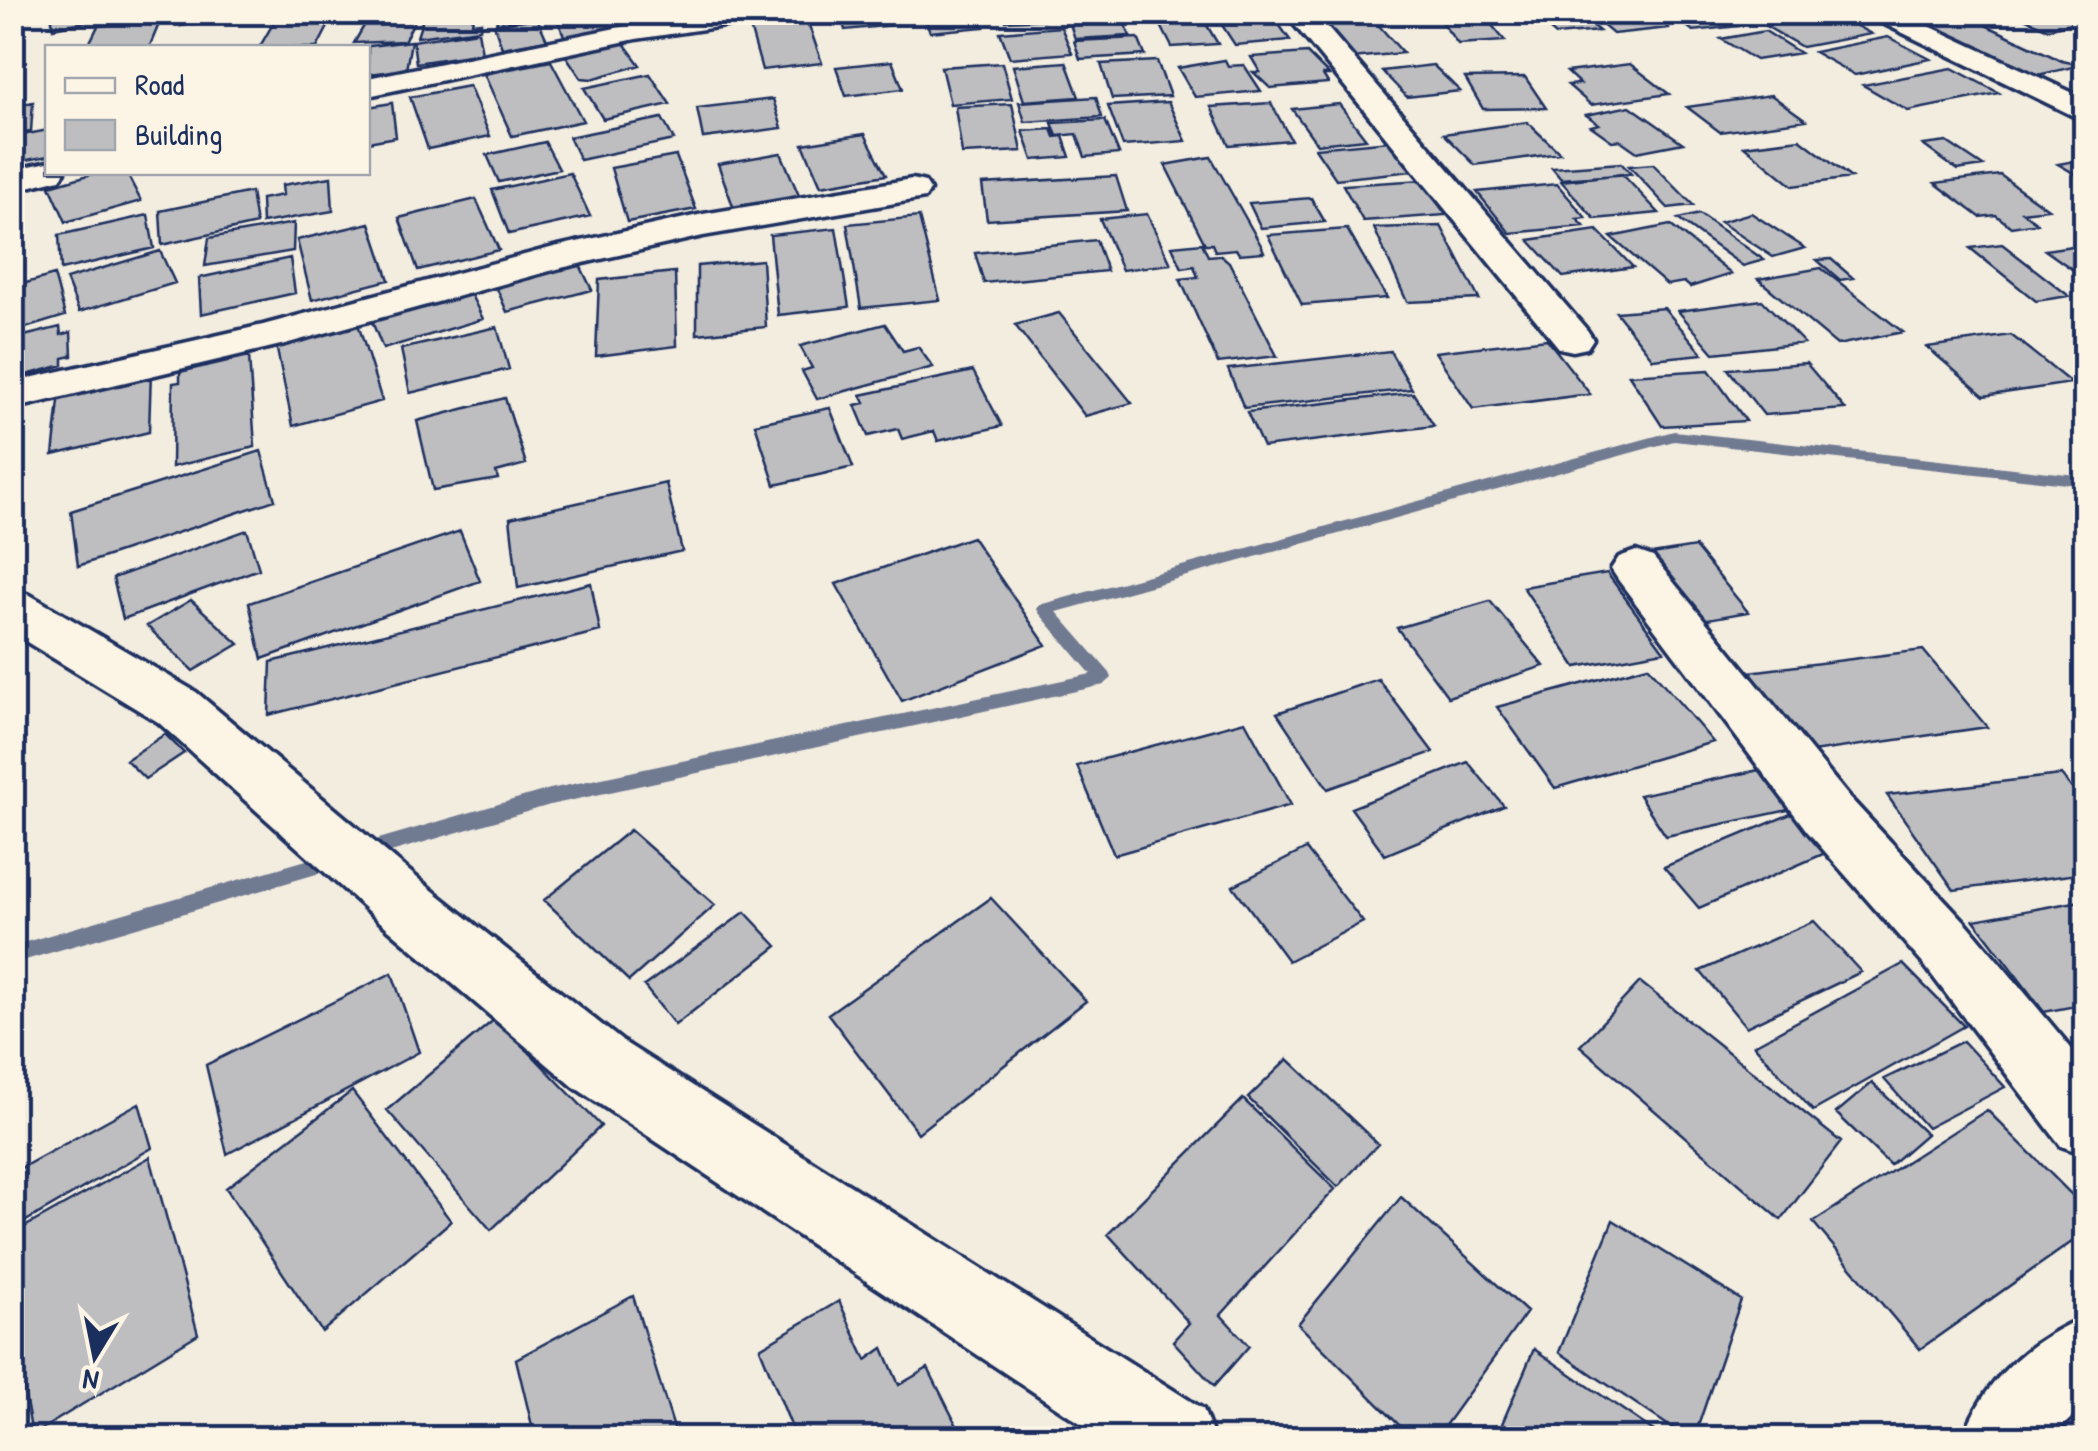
<svg xmlns="http://www.w3.org/2000/svg" width="2098" height="1451" font-family="'Patrick Hand',sans-serif">
	<rect width="100%" height="100%" fill="#f3ede0"/>
	<filter id="ink" filterUnits="userSpaceOnUse"><feTurbulence type="fractalNoise" baseFrequency=".01" numOctaves="2"/><feDisplacementMap in="SourceGraphic" scale="20" xChannelSelector="R" yChannelSelector="G"/><feConvolveMatrix kernelMatrix="1 2 1 2 8 2 1 2 1" color-interpolation-filters="sRGB"/></filter>
	<g filter="url(#ink)">
		<g fill="none" stroke-linecap="round" stroke-linejoin="round">
			<path fill="#707a91" fill-rule="evenodd" d="M1674 431 2086 476V486L1674 441 1057 612 1110 673 1112 678 1104 685 550 805 12 964V946L550 789 1091 674 1039 613 1037 609 1039 605Z"/>
		</g>
		<path fill="#bebec0" stroke="#1b2f5e" stroke-width="2.5" d="M51 12H135L53 28Z
			M183 12H260L181 26Z
			M372 12H419L404 41 354 43Z
			M425 12H474L472 23 481 22 480 29 417 37Z
			M499 12H549V16L496 23Z
			M611 12 617 25 631 22 633 26 565 38 555 14Z
			M840 12H901L905 24 845 30Z
			M923 12H978L984 27 930 32Z
			M1004 12H1054L1056 19 1006 21Z
			M1066 12H1120L1130 36 1075 39Z
			M1154 12H1199L1218 44 1172 47Z
			M1270 12 1290 40 1235 45 1214 13Z
			M1367 12 1403 53 1352 58 1316 14Z
			M1434 12H1481L1505 41 1458 44Z
			M1587 12H1648L1668 28 1613 34Z
			M1669 12H1720L1738 26 1693 31Z
			M1802 12H1831L1871 34 1802 47 1757 21Z
			M2011 12H2080L2086 19 2048 29Z
			M1960 13 2062 61 2082 65 2029 77 1917 21Z
			M805 14 822 63 762 70 748 20Z
			M1578 14 1599 31 1556 35 1536 18Z
			M537 18 547 40 502 48 494 25Z
			M161 19 149 48H87L98 26Z
			M332 19 317 48H259L274 22Z
			M1061 27 1072 53 1010 58 1000 32Z
			M478 31 482 53 416 63 413 41Z
			M1765 31 1800 53 1756 60 1721 39Z
			M1888 37 1930 59 1855 75 1814 52Z
			M1138 38 1145 55 1080 59 1074 41Z
			M411 41 406 70 368 74V48H353Z
			M623 42 640 65 592 79 581 78 562 50 570 48 573 53Z
			M1307 53 1329 75H1323L1328 83 1270 88 1253 72H1260L1251 57Z
			M1225 60 1228 66 1244 65 1261 91 1195 97 1178 68Z
			M551 61 583 121 512 136 484 74Z
			M892 61 903 89 846 96 836 67Z
			M1157 61 1170 96 1112 99 1101 64Z
			M1066 62 1079 97 1024 101 1013 66Z
			M1002 63 1012 99 950 104 941 67Z
			M1630 64 1669 94 1591 105 1568 85 1580 84 1567 72Z
			M1433 65 1460 91 1407 97 1382 71Z
			M1952 68 1999 93 1908 111 1863 85Z
			M650 74 670 104 603 119 584 88Z
			M1525 77 1546 108 1483 109 1465 78Z
			M469 86 490 136 428 149 410 97Z
			M1771 95 1806 120 1720 132 1687 107Z
			M1096 97 1102 117 1025 122 1019 102Z
			M773 99 782 128 703 138 697 108Z
			M33 102 31 131 12 134V106Z
			M1168 102 1186 141 1123 146 1108 106Z
			M392 103 396 137 368 142V107Z
			M1271 103 1291 140 1229 145 1211 107Z
			M1012 104 1022 151 962 154 955 107Z
			M1339 104 1366 139 1317 144 1292 109Z
			M1630 106 1683 143 1637 152 1620 140 1612 141 1591 126 1599 124 1586 115Z
			M662 118 674 140 580 160 569 137Z
			M1105 120 1119 154 1085 157 1077 134 1057 136 1052 123Z
			M1527 122 1560 153 1475 165 1444 134Z
			M1052 129 1055 137 1063 136 1070 157 1033 160 1023 131Z
			M48 130V156L12 163V137Z
			M865 134 886 175 821 186 803 144Z
			M1800 139 1851 178 1793 186 1744 146Z
			M1390 141 1413 171 1336 179 1315 148Z
			M545 142 559 169 499 182 487 155Z
			M1947 142 1983 166 1957 170 1923 145Z
			M781 153 800 198 734 209 718 164Z
			M676 156 696 209 627 222 611 168Z
			M1211 157 1262 247 1264 252 1239 254 1236 249 1215 251 1212 244H1205L1165 165Z
			M2086 159V180L2058 164Z
			M1621 163 1631 174 1561 179 1552 168Z
			M1653 164 1693 205 1668 208 1629 166Z
			M99 172H126L141 201 66 222 50 186Z
			M570 173 590 216 509 234 492 190Z
			M1622 174 1659 213 1595 219 1561 181Z
			M2000 175 2048 209 2022 212 2037 223 2011 227 1996 215 1980 217 1935 183Z
			M1116 176 1127 211 987 220 982 184Z
			M331 177 333 211 262 223 261 199 283 195 282 185Z
			M1423 180 1446 215 1363 221 1343 185Z
			M1557 184 1586 218 1577 219 1584 226 1510 233 1477 192Z
			M21 191 22 234 12 236V193Z
			M251 192 256 224 162 245 160 211Z
			M1311 198 1325 222 1261 228 1249 203Z
			M476 199 499 250 418 270 399 218Z
			M1751 213 1805 248 1773 257 1720 222Z
			M1147 214 1171 264 1122 270 1100 219Z
			M1699 214 1764 260 1743 266 1678 219Z
			M148 215 154 248 61 270 59 235Z
			M919 217 940 300 861 308 847 224Z
			M294 223 293 251 205 266 209 238Z
			M370 223 389 280 312 300 297 240Z
			M1670 225 1731 274 1690 287 1684 282 1667 285 1611 237Z
			M1441 226 1479 299 1407 302 1374 228Z
			M836 228 849 307 778 315 770 235Z
			M1347 229 1387 298 1302 305 1268 235Z
			M1597 230 1633 267 1563 277 1529 240Z
			M1096 240 1107 271 984 283 975 253Z
			M1202 243 1208 256 1221 255 1229 262 1277 356 1218 363 1180 279 1198 277 1194 266 1182 268 1172 246Z
			M2002 244 2069 296 2036 301 1970 248Z
			M2086 244V279L2045 250Z
			M160 251 175 283 79 312 66 279Z
			M290 258 295 293 201 314 199 278Z
			M1831 259 1853 278 1840 280 1817 260Z
			M762 260 766 327 697 334V266Z
			M579 263 592 290 507 312 495 284Z
			M1821 268 1903 332 1837 345 1758 279Z
			M675 272 677 346 596 356 599 280Z
			M54 275 65 316 12 332V287Z
			M467 287 483 319 383 349 369 314Z
			M1762 300 1804 343 1714 353 1678 311Z
			M1664 308 1703 354 1653 359 1616 312Z
			M1059 313 1132 403 1085 416 1015 325Z
			M358 324 382 401 293 426 276 345Z
			M885 324 903 351 918 347 933 367 817 399 802 371 812 368 800 346Z
			M60 327 61 335 71 332 72 356 63 358V365L12 379V339Z
			M497 327 509 369 410 393 401 349Z
			M2011 335 2071 383 1984 396 1927 347Z
			M1547 339 1590 394 1473 409 1435 352Z
			M1390 351 1412 389 1244 408 1228 369Z
			M249 356 255 447 172 467 173 383 180 382V372Z
			M1806 363 1845 409 1764 415 1728 369Z
			M1709 370 1746 421 1662 426 1629 375Z
			M151 371 149 432 53 455 60 392Z
			M973 371 1002 426 938 441 934 431 902 439 898 429 868 436 855 405 865 403 861 395Z
			M1413 393 1434 426 1263 447 1247 412Z
			M505 398 526 464 496 472 498 479 433 490 417 421Z
			M830 408 853 467 775 485 755 424Z
			M261 451 275 500 78 566 71 511Z
			M666 483 682 551 518 588 510 518Z
			M247 530 259 569 123 619 113 578Z
			M460 531 480 581 262 659 249 603Z
			M972 537 1046 645 902 701 836 584Z
			M1695 547 1748 612 1697 621 1646 555Z
			M1607 573 1664 651 1576 667 1523 587Z
			M591 583 600 631 269 715 271 662Z
			M191 600 239 644 193 671 147 626Z
			M1490 601 1544 666 1448 697 1397 628Z
			M1923 650 1987 727 1805 753 1749 672Z
			M1648 666 1713 742 1555 788 1497 707Z
			M1378 679 1433 752 1328 789 1277 713Z
			M1245 721 1291 805 1114 855 1077 766Z
			M165 734 184 753 145 779 126 760Z
			M1468 762 1504 806 1385 855 1351 808Z
			M1764 769 1793 809 1666 836 1639 795Z
			M2061 775 2086 806V873L1954 890 1887 795Z
			M1793 813 1830 851 1699 908 1664 867Z
			M630 830 715 905 629 981 544 900Z
			M1306 849 1363 922 1288 961 1233 886Z
			M991 898 1086 1001 918 1133 828 1014Z
			M2086 900V1004L2044 1012 1974 920Z
			M745 912 777 946 675 1025 644 986Z
			M1814 921 1861 972 1746 1027 1700 971Z
			M1903 964 1964 1026 1813 1111 1754 1045Z
			M392 973 419 1052 227 1154 206 1065Z
			M1640 982 1841 1142 1781 1220 1580 1046Z
			M496 1018 601 1126 491 1230 387 1110Z
			M1963 1041 2005 1087 1927 1128 1884 1079Z
			M1288 1059 1378 1144 1338 1187 1248 1098Z
			M1872 1083 1926 1134 1890 1165 1836 1113Z
			M352 1091 451 1221 322 1332 226 1188Z
			M1243 1099 1335 1189 1221 1315 1249 1346 1214 1386 1173 1341 1189 1323 1108 1234Z
			M139 1103 152 1148 12 1229V1173Z
			M1987 1110 2086 1209V1232L1920 1349 1813 1222Z
			M150 1157 198 1334 32 1435 12 1323V1234Z
			M1401 1197 1527 1312 1436 1438H1412L1298 1324Z
			M1613 1220 1741 1300 1694 1438H1687L1559 1352Z
			M633 1296 677 1438H535L516 1359Z
			M839 1301 866 1360 883 1348 899 1385 928 1368 963 1438H796L760 1348Z
			M1534 1349 1664 1438H1496Z
			M2056 1395 2086 1414V1438H2046Z"/>
		<g fill="none" stroke-linecap="round" stroke-linejoin="round">
			<g stroke="#1b2f5e" stroke-width="7">
				<path id="minor" d="M695 12H772L758 21 636 39 368 96V78Z
					M1284 12H1314L1587 330 1593 339 1587 348 1573 351 1559 348Z
					M1860 12H1899L2086 99V122Z
					M48 162V172H65L60 179 12 191V170Z
					M912 179 925 182 930 190 925 198 703 236 561 268 285 344 12 409V382L263 325 554 247 703 214Z
					M1636 551 1653 557 1849 797 1969 926 2086 1066V1155L2061 1146 1925 966 1807 831 1619 581 1611 569 1619 557Z
					M12 589 30 595 196 692 422 882 622 1041 1203 1409 1214 1438H1103L574 1087 378 920 158 722 12 633Z
					M2086 1316V1404L2050 1438H1963C1984 1380 2029 1340 2086 1316Z"/>
			</g>
			<use href="#minor" fill="#fcf5e5" fill-rule="evenodd"/>
		</g>
	</g>
	<rect width="2098" height="1451" fill="none" stroke="#fcf5e5" stroke-width="50"/>
	<rect x="25" y="25" width="2048" height="1401" fill="none" stroke="#1b2f5e" stroke-width="4" filter="url(#ink)"/>
	<rect x="45" y="45" width="325" height="130" fill="#fcf5e5" stroke="#a2a6af" stroke-width="2.5"/>
	<rect x="65" y="78" width="50" height="15" fill="#fcf5e5" stroke="#a2a6af" stroke-width="2.5"/>
	<text x="135" y="95" font-size="30" fill="#1b2f5e">Road</text>
	<rect x="65" y="120" width="50" height="30" fill="#bebec0" stroke="#a2a6af" stroke-width="2.5"/>
	<text x="135" y="145" font-size="30" fill="#1b2f5e">Building</text>
	<g transform="translate(95 1356) rotate(190)" stroke="#fcf5e5" stroke-width="8" paint-order="stroke">
	<path d="M0-8L18 38L0 25L-18 38Z" fill="#1b2f5e"/>
	<text y="-15" font-size="28" font-weight="bold" text-anchor="middle" fill="#1b2f5e">N</text>
	</g>
</svg>
